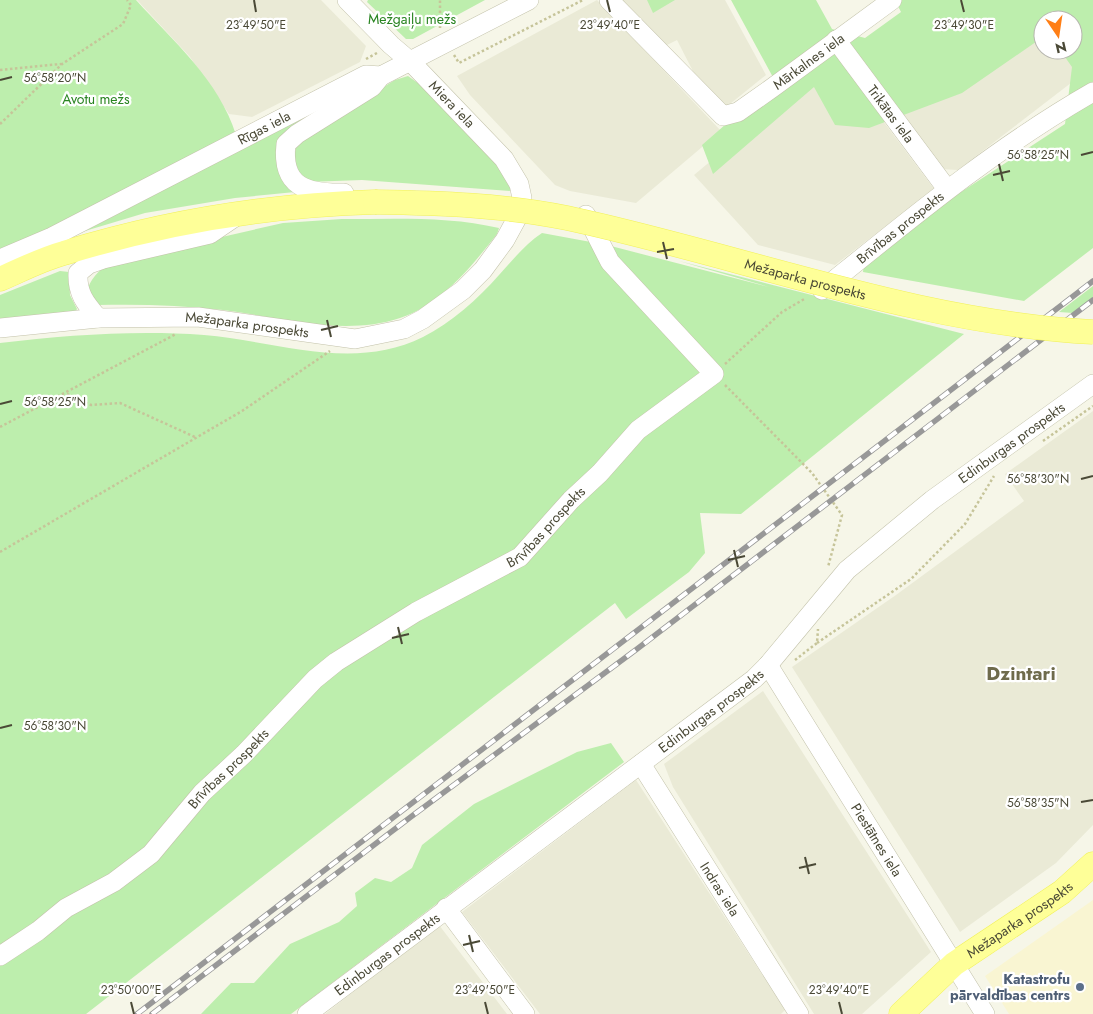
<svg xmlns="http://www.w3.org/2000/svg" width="1093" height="1014" font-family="Jost,sans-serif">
	<rect width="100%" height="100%" fill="#f6f6e8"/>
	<path fill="#eaead6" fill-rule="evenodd" d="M137 0H321L366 46 360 62 252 117 229 114 190 57Z
		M597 0 721 131 636 203 570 191 555 185 470 95 457 76Z
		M620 0H725L766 75 725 108 698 81 677 40 665 46Z
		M920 0H1093V66L958 170 941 169 898 112ZM1043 20H1073V50H1043Z
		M835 57 934 189 835 265 758 245 694 175Z
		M1093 411V825L1056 863 960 932 792 667 896 595 1024 501 1005 474Z
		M763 691 931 952 862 1014H814L673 787 664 764Z
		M636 780 785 1010 781 1014H540L462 912Z
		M439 925 507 1014H325Z"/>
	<path fill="#f9f5d2" d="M1093 900V1014H1009L985 976Z"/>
	<path fill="#bdeead" d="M0 0H136C173 41 219 80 236 135L42 234 0 249Z
		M368 0H485L413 39H406L367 2Z
		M647 0H675L653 13Z
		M731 0H816L832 29 865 38 901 12 895 0H1093V248L1024 301 863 272 865 255 1065 124 1072 67 1060 50H1073V20H1043V37L962 93 869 128 835 125 814 87 713 174 702 145 775 81Z
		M408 76 422 86 509 177 511 191 362 180 307 182 292 171 297 140 395 80Z
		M360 87 287 133 276 147C276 167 279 180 295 192L235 198 145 213 85 231Z
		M342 219C394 219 449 216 499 228L497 234C471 267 442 304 400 318 343 337 281 317 223 310 181 305 139 304 97 305L86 294C90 279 98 270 112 262L283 223Z
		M542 233 607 245 769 287 679 261 964 334 741 514 700 513 705 553 689 572 626 619 615 603 86 1014H0V343C67 335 136 330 204 335 276 341 353 372 423 337 451 323 478 299 499 275 513 260 524 245 542 233Z
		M60 271 69 272 70 295 77 309 73 316 0 324V295Z
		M1093 286V297L1073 313 1059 312Z
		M611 743 624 762 291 1014H201L231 983H254L290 944 339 922 357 906 355 893 375 878 391 882 412 868 422 845 474 804 577 752Z"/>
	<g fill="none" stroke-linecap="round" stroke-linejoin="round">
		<g stroke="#c3c2aa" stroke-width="20">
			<g id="minor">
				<path id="s1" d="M609 0 723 116 738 112 772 88 892 0"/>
				<path id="s2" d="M836 40 947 189"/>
				<path d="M344 193C307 194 281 187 286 144L297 134 372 87 381 76"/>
				<path id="s3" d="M0 259 52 237 366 75 381 76 529 0"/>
				<path id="s4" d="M822 290C910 219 995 148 1093 92"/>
				<path d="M98 318C85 303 77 293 78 273L89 264 103 259 210 234 238 215"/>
				<path id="s5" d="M0 328 98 318 198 317 355 339 404 329 423 319 463 290 483 270 505 240 517 218 522 198 519 184 504 159 411 62 391 45 347 0"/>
				<path id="s6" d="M768 665 985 1014"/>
				<path id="s7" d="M641 764 799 1014"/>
				<path d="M446 908 525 1014"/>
				<path id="s8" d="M0 956 38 931 66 908 114 882 151 854 202 793 244 754 315 679 336 662 416 612 520 557 571 500 600 473 638 430 714 374 610 262 586 215"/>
				<path id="s9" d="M307 1014 754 679 768 665 847 570 932 500 1093 384"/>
			</g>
		</g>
		<g stroke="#f1f15b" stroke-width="25">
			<g id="major">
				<path d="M0 279C21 270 42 259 64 253 165 222 269 205 375 202"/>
				<path id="s10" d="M901 1014 954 964 1062 892 1093 864"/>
			</g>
		</g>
		<path stroke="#c6c499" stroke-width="2.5" stroke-dasharray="2.5 2.5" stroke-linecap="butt" d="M440 28V0
			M454 55 459 63 583 0
			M366 59 377 53
			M0 70 61 64
			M0 124 62 64 123 24 131 5 127 0
			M725 364 782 312 806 298
			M725 385 812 473 842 515 828 567
			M67 394 91 405 120 403 195 437
			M0 427 176 334
			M1043 441 1093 406
			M0 552 242 411 330 351
			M817 643 911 579 965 524 994 476
			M795 660 817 643 818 629"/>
		<use href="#minor" stroke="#fff" stroke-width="19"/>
		<use href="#major" stroke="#feff98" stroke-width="24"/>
		<g stroke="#989898" stroke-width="5.5">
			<path id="rail" d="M137 1014 1093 281
				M152 1014 412 816 637 649 1093 300"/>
		</g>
		<use href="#rail" stroke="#fff" stroke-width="4" stroke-dasharray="11" stroke-linecap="butt"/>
		<g stroke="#f1f15b" stroke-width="25" stroke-linecap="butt">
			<g id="major-bridge">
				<path id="s11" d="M375 202C439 203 504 205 567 218 740 255 916 323 1093 332"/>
			</g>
		</g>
		<use href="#major-bridge" stroke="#feff98" stroke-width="24"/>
	</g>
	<path fill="none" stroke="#4a4936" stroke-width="2" d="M254 0 256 12M607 0 610 12M961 0 964 12M0 80 12 77M1081 155 1093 152M999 164 1003 181M993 175 1010 171M663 242 667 259M657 252 674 249M327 320 331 337M321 330 338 326M0 404 12 401M1081 479 1093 476M734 550 738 567M728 560 745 556M398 627 402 644M392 638 409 634M0 728 12 725M1081 802 1093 800M805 857 809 874M799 868 816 864M469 935 473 952M463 945 480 941M131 1002 134 1014M485 1002 488 1014M839 1002 842 1014"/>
	<circle fill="#5c6f8a" stroke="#fff" stroke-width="2" cx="1080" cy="987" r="5"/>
	<g text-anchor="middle" stroke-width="4.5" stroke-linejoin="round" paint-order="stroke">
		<g font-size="14" fill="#298421" stroke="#fff">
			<text x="412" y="24">Mežgaiļu mežs</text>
			<text x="96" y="104">Avotu mežs</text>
		</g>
		<g font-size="14" fill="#4a4936" stroke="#fff">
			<text dy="5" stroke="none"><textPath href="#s1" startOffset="265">Mārkalnes iela</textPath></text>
			<text transform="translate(452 104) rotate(46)" y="5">Miera iela</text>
			<text dy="5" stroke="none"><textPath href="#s2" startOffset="92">Trikātas iela</textPath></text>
			<text dy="5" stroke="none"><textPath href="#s3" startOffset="295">Rīgas iela</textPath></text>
			<text dy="5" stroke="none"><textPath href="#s4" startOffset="100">Brīvības prospekts</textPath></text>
			<text dy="5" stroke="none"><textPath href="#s11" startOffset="439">Mežaparka prospekts</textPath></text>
			<text dy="5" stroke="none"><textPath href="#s5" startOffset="248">Mežaparka prospekts</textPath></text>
			<text dy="5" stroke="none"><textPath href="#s9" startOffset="910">Edinburgas prospekts</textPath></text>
			<text dy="5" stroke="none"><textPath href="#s8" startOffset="701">Brīvības prospekts</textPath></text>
			<text dy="5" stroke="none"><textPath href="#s9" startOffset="505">Edinburgas prospekts</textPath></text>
			<text dy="5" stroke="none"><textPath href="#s8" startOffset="298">Brīvības prospekts</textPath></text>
			<text dy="5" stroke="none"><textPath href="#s6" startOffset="206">Piestātnes iela</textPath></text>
			<text dy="5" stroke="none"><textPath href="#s7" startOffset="148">Indras iela</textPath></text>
			<text dy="5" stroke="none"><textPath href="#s10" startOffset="152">Mežaparka prospekts</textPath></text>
			<text dy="5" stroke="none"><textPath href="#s9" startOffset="100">Edinburgas prospekts</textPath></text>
		</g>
		<g font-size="14" font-weight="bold" fill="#4e5e75" stroke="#fff" text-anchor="end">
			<text x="1070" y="984">Katastrofu<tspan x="1070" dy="16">pārvaldības centrs</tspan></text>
		</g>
		<g font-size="19" font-weight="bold" fill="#6f6b4c" stroke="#fff">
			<text x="1021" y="680">Dzintari</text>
		</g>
	</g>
	<g font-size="12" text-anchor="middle" fill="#4a4936" stroke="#fff" stroke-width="4.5" stroke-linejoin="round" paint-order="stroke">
		<text x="256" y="29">23°49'50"E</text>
		<text x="610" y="29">23°49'40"E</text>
		<text x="964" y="29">23°49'30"E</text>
		<text x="55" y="82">56°58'20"N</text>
		<text x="1038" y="159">56°58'25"N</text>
		<text x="55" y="406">56°58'25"N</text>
		<text x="1038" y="483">56°58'30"N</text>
		<text x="55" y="730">56°58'30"N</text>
		<text x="1038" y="807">56°58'35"N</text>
		<text x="131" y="994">23°50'00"E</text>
		<text x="485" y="994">23°49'50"E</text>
		<text x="839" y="994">23°49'40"E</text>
	</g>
	<g transform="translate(1058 35) rotate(167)"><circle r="24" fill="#ffffff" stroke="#b7b6af"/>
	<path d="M0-4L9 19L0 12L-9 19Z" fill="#ff7f16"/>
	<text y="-8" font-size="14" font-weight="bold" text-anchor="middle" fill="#4a4936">N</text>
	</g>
</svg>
